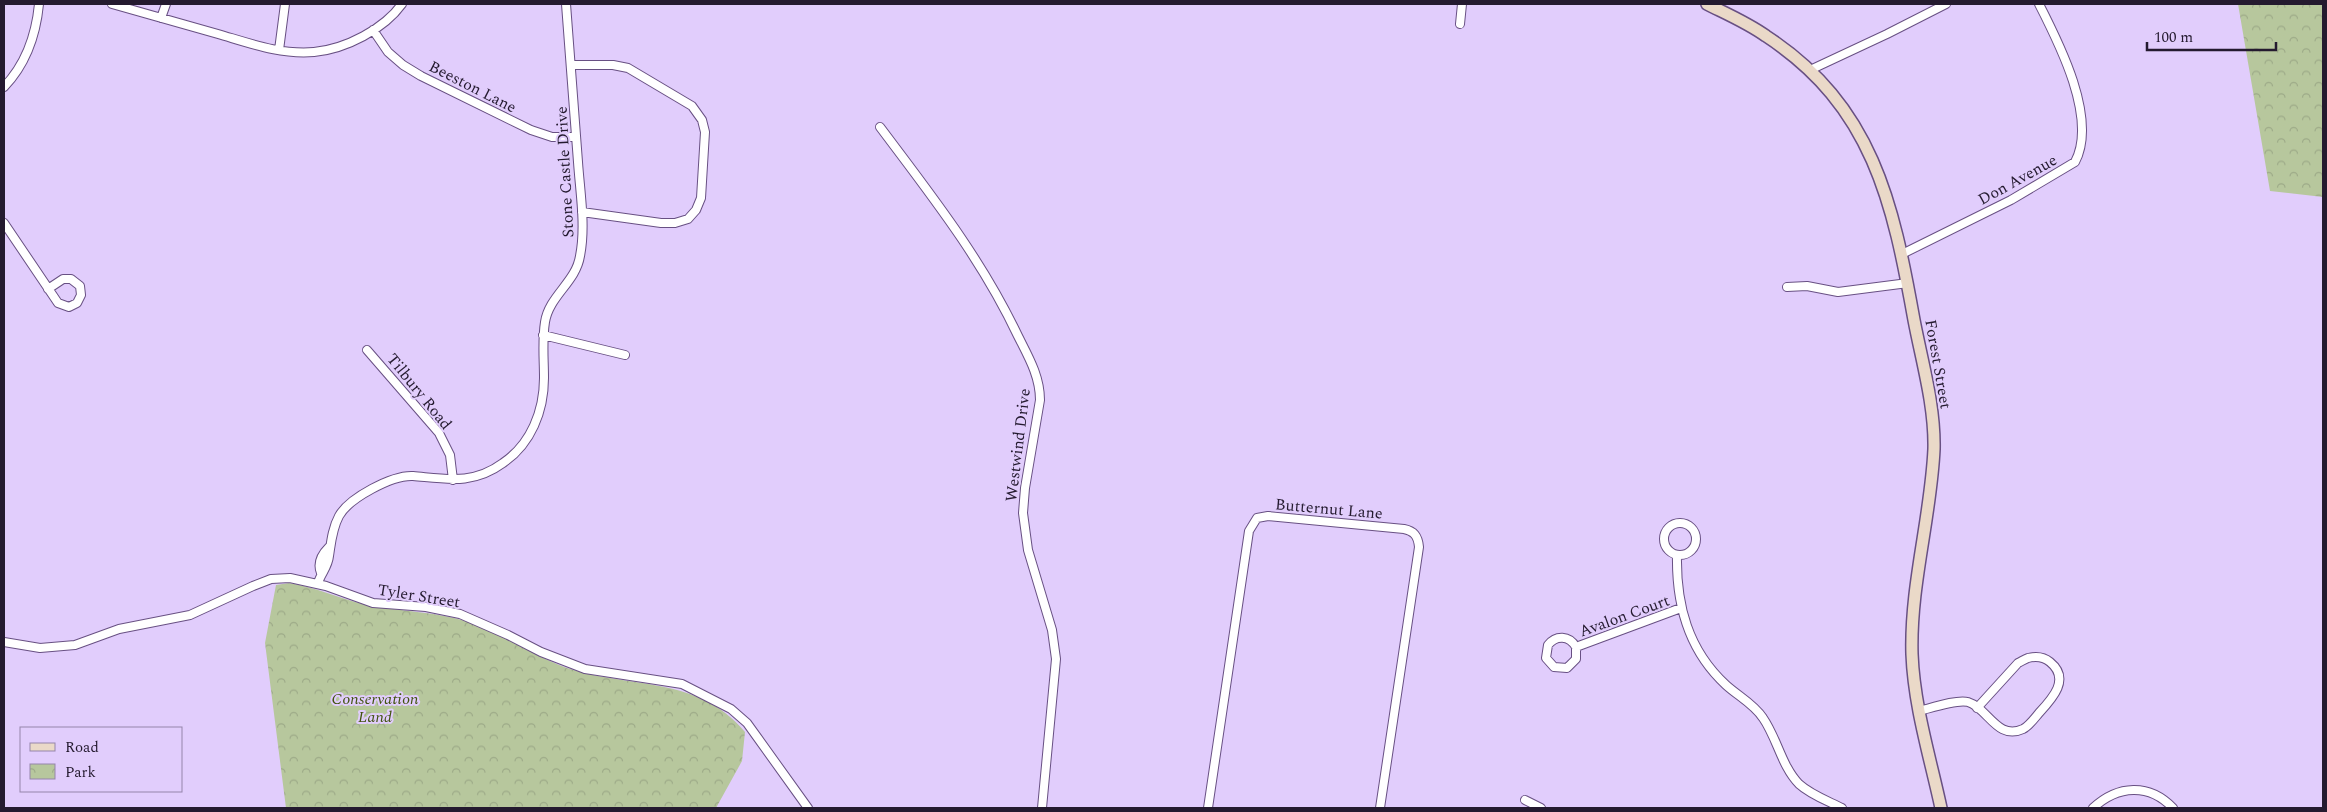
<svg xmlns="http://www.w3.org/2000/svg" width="2327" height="812" font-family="Spectral,serif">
	<defs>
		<pattern id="park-crowns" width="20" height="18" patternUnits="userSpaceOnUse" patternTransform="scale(1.25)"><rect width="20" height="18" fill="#b7c79d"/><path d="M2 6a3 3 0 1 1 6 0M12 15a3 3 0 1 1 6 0" fill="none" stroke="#9daa88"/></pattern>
	</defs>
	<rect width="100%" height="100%" fill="#e1cdfc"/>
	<path fill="url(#park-crowns)" d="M2238 4H2323V197L2270 191Z
		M289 583C315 587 338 598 363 604 400 612 438 611 475 624 507 636 535 657 567 668 630 689 698 675 745 732L742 761 716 808H286L265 643 276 585Z"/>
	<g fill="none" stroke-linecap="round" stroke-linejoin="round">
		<g stroke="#685083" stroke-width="10">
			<path id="street" d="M112 4C147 14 182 24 218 34 249 43 281 55 314 52 346 49 384 29 402 4
				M161 18 166 4
				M1460 24 1462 4
				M373 30 388 52 403 65 421 76 531 130 552 137H576
				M279 50 285 4
				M571 65H613L628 68 692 106 702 120 705 132 701 198 696 210 688 219 675 223H661L582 212
				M1810 70 1887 34 1946 4
				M4 87C26 64 36 35 39 4
				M880 127C931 195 981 258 1018 336 1028 356 1040 376 1040 400L1025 488 1023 513 1028 550 1052 630 1056 659 1042 808
				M4 223 58 303 69 307 77 303 81 295 80 286 71 279H63L48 289
				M1902 254 2011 200 2075 162C2098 119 2059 43 2039 4
				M1787 287 1807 286 1838 292 1908 283
				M543 335 625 355
				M367 350 439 433 450 455 453 480
				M1664 539a16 16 0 1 1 32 0a16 16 0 1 1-32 0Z
				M1677 555C1676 605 1688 650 1726 685 1738 696 1754 704 1763 718 1777 738 1782 767 1799 784 1811 795 1828 801 1842 808
				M321 573C317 563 322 554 329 547
				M318 583C321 573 328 567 329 556 331 543 332 529 339 516 349 498 392 475 413 476 447 479 473 485 503 463 531 444 544 411 544 378 544 359 542 341 545 322 549 296 576 282 580 256 586 226 580 192 578 162 574 109 570 56 566 4
				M4 642 40 648 75 645 119 629 190 615 253 586 271 579 290 578 326 586 373 603 426 607 460 614 508 635 541 652 585 669 682 684 731 709 747 723 808 808
				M1576 647V659L1567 668 1554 667 1546 658 1548 645C1556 635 1569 635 1576 647L1681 608
				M1919 711C1931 708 1957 699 1968 702 1988 708 1997 741 2023 729 2029 726 2034 719 2039 713 2052 699 2071 679 2050 662 2044 657 2036 656 2028 658 2025 659 2022 661 2018 663L1977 708
				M1525 800 1541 808
				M1208 808 1249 531 1257 518 1268 516 1404 529C1414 531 1418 536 1419 547L1380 808
				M2093 808C2118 785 2149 783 2173 808"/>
		</g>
		<g stroke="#685083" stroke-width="14">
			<path id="secondary" d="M1707 4C1727 14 1748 23 1766 36 1873 106 1893 203 1914 320 1922 362 1935 406 1934 449 1931 517 1910 585 1912 654 1914 706 1930 757 1941 808"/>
		</g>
		<use href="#street" stroke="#fff" stroke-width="8"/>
		<use href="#secondary" stroke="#ead9c8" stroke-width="11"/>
	</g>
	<g text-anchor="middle" stroke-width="4" stroke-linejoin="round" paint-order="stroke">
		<g font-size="16" fill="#241a2f" stroke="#e1cdfc">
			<text transform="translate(473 86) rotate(27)" y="6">Beeston Lane</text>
			<text transform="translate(564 172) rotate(-93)" y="6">Stone Castle Drive</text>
			<text transform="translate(2017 179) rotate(-29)" y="6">Don Avenue</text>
			<text transform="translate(1939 364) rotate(80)" y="6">Forest Street</text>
			<text transform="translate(420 391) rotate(51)" y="6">Tilbury Road</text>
			<text transform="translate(1017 445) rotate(-83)" y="6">Westwind Drive</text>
			<text transform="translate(1329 508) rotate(5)" y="6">Butternut Lane</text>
			<text transform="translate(419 595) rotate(9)" y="6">Tyler Street</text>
			<text transform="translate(1624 615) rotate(-20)" y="6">Avalon Court</text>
		</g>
		<g font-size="16" font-style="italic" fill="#40530e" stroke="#e1cdfc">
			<text x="375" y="704">Conservation<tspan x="375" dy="18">Land</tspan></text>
		</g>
	</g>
	<rect width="2327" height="812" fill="none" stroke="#241a2f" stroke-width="10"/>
	<rect x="20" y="727" width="162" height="65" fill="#e1cdfc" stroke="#9585aa"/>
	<rect x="30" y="743" width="25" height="8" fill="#ead9c8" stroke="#9585aa"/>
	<text x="65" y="752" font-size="15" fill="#241a2f">Road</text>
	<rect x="30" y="764" width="25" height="15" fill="url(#park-crowns)" stroke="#9585aa"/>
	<text x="65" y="777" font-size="15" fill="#241a2f">Park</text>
	<path d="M2147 42v8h129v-8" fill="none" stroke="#241a2f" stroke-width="2.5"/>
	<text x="2154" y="42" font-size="15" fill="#241a2f" stroke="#e1cdfc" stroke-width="4" paint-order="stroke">100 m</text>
</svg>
